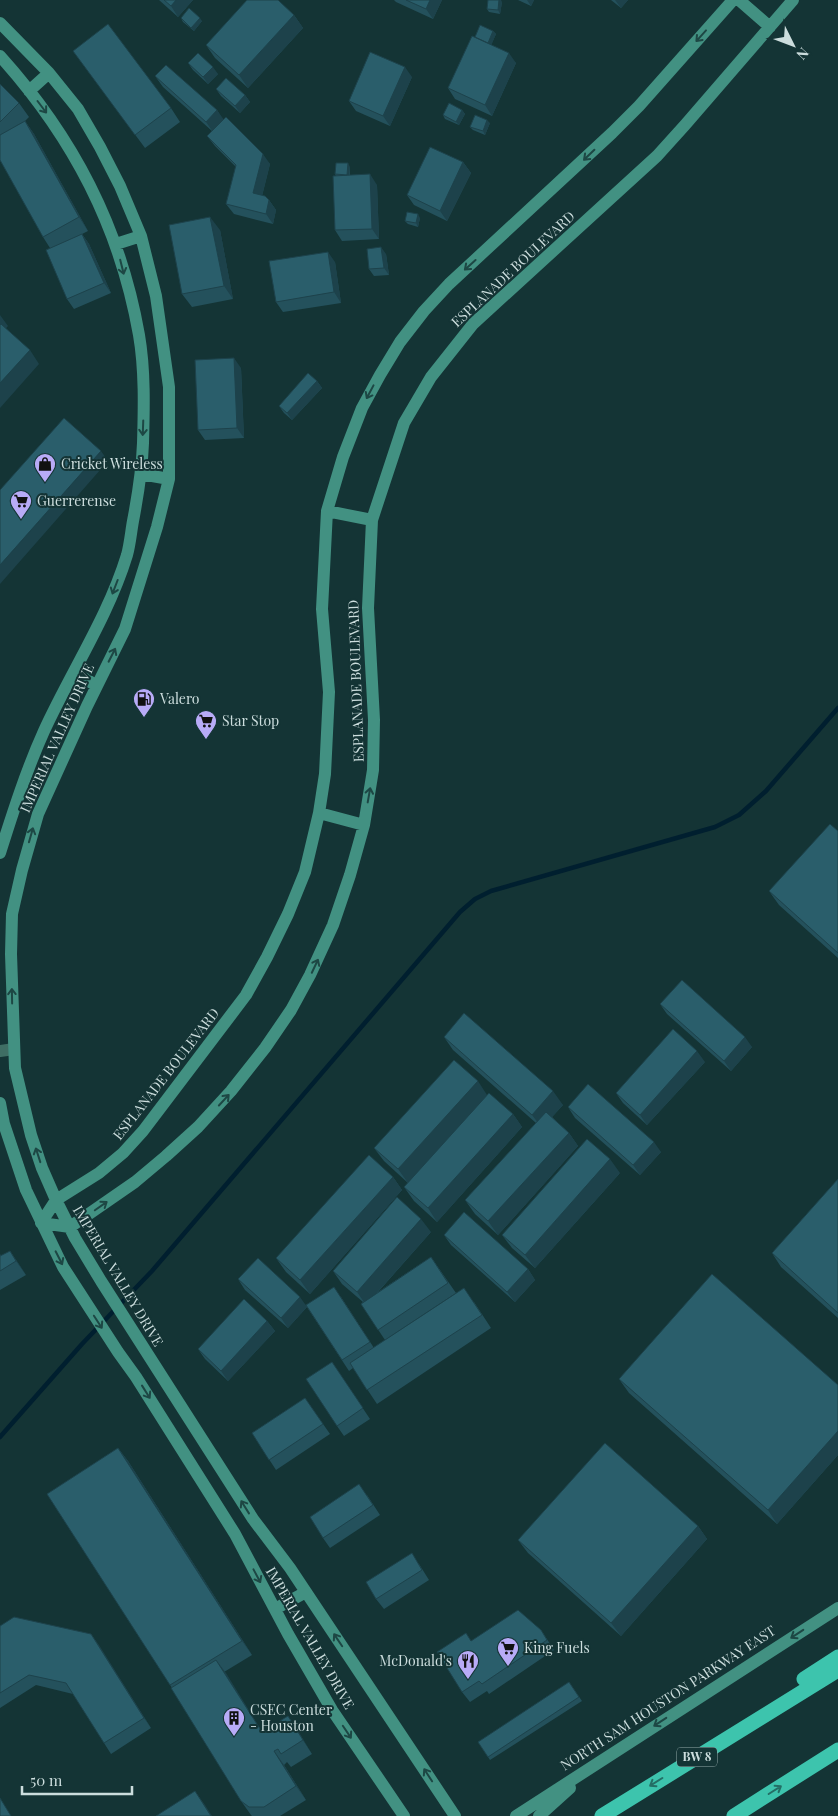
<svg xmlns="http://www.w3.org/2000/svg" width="838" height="1816" font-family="'Playfair Display',serif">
	<rect width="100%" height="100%" fill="#143435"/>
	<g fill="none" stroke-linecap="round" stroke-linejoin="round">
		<path stroke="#001f2f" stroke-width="4.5" d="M0 1437 82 1344 152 1271 460 912 475 899 491 891 715 827 739 815 766 791 838 708"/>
		<path stroke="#3f6e64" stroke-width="12" d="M0 1051 14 1049"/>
		<path stroke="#429182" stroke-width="12" d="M739 0 770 27
			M0 23 49 73 78 109 100 147 120 186 141 236 156 296 169 387V479L157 527 125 629 87 706 38 814 22 870 12 914 11 954 15 1068 31 1135 42 1168 56 1200 75 1238 101 1281 253 1519 290 1568 455 1816
			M0 56C73 137 120 227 139 335 145 370 144 408 143 443 142 470 138 495 133 521 131 532 130 544 127 555 108 617 71 672 44 731 26 771 13 812 0 853
			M29 91 49 73
			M116 244 141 236
			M141 474 169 479
			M327 511 372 520
			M74 672 97 686
			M319 813 364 825
			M0 1103 4 1124 26 1190 63 1267 118 1352 136 1377 235 1534 288 1634 332 1710 404 1816
			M41 1223 70 1227 135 1182 166 1156 198 1127 231 1091 265 1048 291 1010 310 975 333 925 350 875 364 825 373 770 374 720 368 608 372 520 404 423 431 377 473 324 657 156 685 125 793 0
			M41 1223 56 1200 99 1173 123 1153 143 1131 246 995 267 957 288 914 305 872 319 813 325 774 329 692 322 609 327 511 343 457 362 408 380 375 400 342 424 311 449 284 612 133 639 106 733 0
			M275 1609 306 1592
			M516 1816 838 1608
			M539 1816 570 1788"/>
		<path stroke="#3dc4ad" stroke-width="15" d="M804 1679 838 1657
			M602 1816 838 1670
			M734 1816 838 1750"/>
	</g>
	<path fill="#24515c" d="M159 0H193L178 17Z
		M394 0H442L433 19 396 2Z
		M518 0H534L531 6Z
		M611 0H628L621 8Z
		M502 2 500 14 489 12 487 9Z
		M294 15 303 28 248 88 215 58 206 45Z
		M181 18 202 21 194 31 183 22Z
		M493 31 496 34 491 45 516 63 492 116 455 99 448 88 476 38 475 37Z
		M73 51 171 108 180 122 145 148Z
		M188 63 218 74 208 84 193 70Z
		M155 76 217 110 223 120 270 164 262 196 269 200 276 210 273 224 234 214 226 204 236 167 215 146 207 136 212 131 163 87Z
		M412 77 390 126 356 111 349 101Z
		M0 84 19 103 29 117 25 121 34 134 88 231 82 234 89 244 111 293 74 309 67 299 50 248 43 237 0 160Z
		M216 89 245 95 250 102 240 113 221 96Z
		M462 110 465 114 459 125 445 119 443 115Z
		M490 123 485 135 473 130 470 127Z
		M463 162 471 173 447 221 414 205 407 195Z
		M350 167V175L377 185 379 239 342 241 335 230 336 176 335 174Z
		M420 218 418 227 408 224 405 221Z
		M220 230 233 299 192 307 182 294Z
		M386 254 389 275 374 276 369 269Z
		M335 262 341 303 283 312 276 302Z
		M241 368 244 438 205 440 198 430Z
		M317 381 322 388 292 420 284 413 279 406Z
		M838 831V958L779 905 769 891Z
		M660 1004 752 1047 731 1071 667 1014Z
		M444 1037 563 1105 552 1117 569 1133 578 1146 498 1235 475 1214 465 1200 536 1123 453 1050Z
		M705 1062 647 1125 623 1103 616 1093Z
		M487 1095 408 1183 384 1161 374 1148Z
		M568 1107 661 1152 640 1175 575 1118Z
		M513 1114 522 1127 437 1222 414 1201 404 1187Z
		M620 1173 535 1268 512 1248 502 1235Z
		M393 1177 402 1190 310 1294 286 1272 276 1258Z
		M838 1179V1318L781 1267 772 1253Z
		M431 1232 378 1292 431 1257 456 1293 385 1340 361 1304 363 1302 342 1284 333 1271Z
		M444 1235 528 1269 535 1280 515 1302 451 1245Z
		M10 1251 26 1275 0 1290V1254L1 1256Z
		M238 1279 306 1305 341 1297 374 1348 474 1302 491 1328 377 1404 353 1368 349 1371 307 1307 288 1328 245 1290Z
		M267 1321 275 1331 228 1381 205 1359 198 1349Z
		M332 1362 370 1419 344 1436 337 1426Z
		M619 1379 838 1385V1455L777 1524 629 1393Z
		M305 1398 330 1434 276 1470 252 1433Z
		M118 1448 128 1461 252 1655 224 1672 262 1732 288 1716 312 1754 291 1767 287 1762 284 1765 306 1800 280 1816H252L251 1815 241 1801 172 1688 47 1494Z
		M367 1495 380 1515 330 1548 323 1538Z
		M698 1526 707 1539 621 1636 528 1553 518 1540Z
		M419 1564 429 1580 384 1609 376 1599Z
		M0 1626 91 1634 151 1728 111 1754 73 1694 36 1685 0 1708Z
		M541 1630 554 1650 489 1694 487 1691 470 1702 462 1692 471 1641Z
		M569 1682 582 1701 490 1760 478 1742Z"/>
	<path fill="#1d424b" d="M176 0H193L178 17 171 6Z
		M430 0H442L433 19 426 9Z
		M499 0H501L502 2 500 14 498 10Z
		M527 0H534L531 6Z
		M615 0H628L621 8Z
		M294 15 303 28 248 88 239 75Z
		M200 18 202 21 194 31 191 28Z
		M493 31 496 34 491 46 488 43Z
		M509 53 516 63 492 116 485 105Z
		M213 67 218 74 208 84 203 77Z
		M405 67 412 77 390 126 383 116Z
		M245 95 250 102 240 113 235 106Z
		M217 110 224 120 213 132 206 122Z
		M462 110 465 114 459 125 456 122Z
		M487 120 490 123 485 135 483 131Z
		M25 121 34 134 88 231 79 217Z
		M263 154 270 164 260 204 253 193Z
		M463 162 471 173 447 221 440 211Z
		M348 163 350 167 349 179 347 175Z
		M370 174 377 185 379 239 372 229Z
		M269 200 276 210 273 224 266 214Z
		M418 214 420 218 418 227 416 223Z
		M210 217 220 230 233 299 224 286Z
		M82 234 89 244 111 293 104 283Z
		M381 247 386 254 389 275 384 268Z
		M328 252 335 262 341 303 334 292Z
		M0 315 8 326 2 333 0 330Z
		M30 350 39 364 0 408V383Z
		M234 358 241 368 244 438 237 428Z
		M317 381 322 388 292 420 287 413Z
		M101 451 108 461 0 584V565Z
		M745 1037 752 1047 731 1071 724 1061Z
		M697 1051 705 1062 647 1125 640 1115Z
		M478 1081 487 1095 408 1183 398 1169Z
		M553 1091 563 1105 542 1128 532 1115Z
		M513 1114 522 1127 437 1222 428 1208Z
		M569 1133 578 1146 498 1235 488 1221Z
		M654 1142 661 1152 640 1175 633 1165Z
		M610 1159 620 1173 535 1268 525 1255Z
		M393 1177 402 1190 310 1294 300 1280Z
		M421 1219 431 1232 366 1305 357 1292Z
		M10 1251 19 1264 26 1275 16 1261Z
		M528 1269 535 1280 515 1302 507 1292Z
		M300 1297 307 1307 288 1328 281 1318Z
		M267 1321 275 1331 228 1381 221 1371Z
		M838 1431V1455L777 1524 768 1510Z
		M118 1448 128 1461 252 1655 242 1641Z
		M698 1526 707 1539 621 1636 611 1623Z
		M91 1634 99 1645 151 1728 144 1718Z
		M216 1660 226 1673 271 1746 262 1732Z
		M288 1716 297 1729 312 1754 303 1740Z
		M274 1751 284 1765 306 1800 296 1786Z
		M195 1791 205 1805 212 1816H211Z"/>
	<path fill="#2a5e6b" stroke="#1d424b" d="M164 0H176L171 6Z
		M247 0H278L294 15 239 75 206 45Z
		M406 0H430L426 9Z
		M488 0H499L498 10 487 9Z
		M189 8 200 18 191 28 181 18Z
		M108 24 171 108 135 135 73 51Z
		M480 25 493 31 488 43 475 37Z
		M472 36 509 53 485 105 448 88Z
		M370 52 405 67 383 116 349 101Z
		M198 53 213 67 203 77 188 63Z
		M166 65 217 110 206 122 155 76Z
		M226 78 245 95 235 106 216 89Z
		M0 84 19 103 0 122Z
		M449 103 462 110 456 122 443 115Z
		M475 115 487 120 483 131 470 127Z
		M226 117 263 154 253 193 265 196 269 200 266 214 226 204 236 165 207 136Z
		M25 121 79 217 43 237 0 160V135Z
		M430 147 463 162 440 211 407 195Z
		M336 163H348L347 175 335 174Z
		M370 174 372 229 335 230 333 176Z
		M407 212 418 214 416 223 405 221Z
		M210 217 224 286 182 294 169 225Z
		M82 234 104 283 67 299 46 250Z
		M381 247 384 268 369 269 367 249Z
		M328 252 334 292 276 302 269 261Z
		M1 324 30 350 0 383V325Z
		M234 358 237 428 198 430 195 360Z
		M308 373 317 381 287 413 279 406Z
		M64 418 101 451 0 565V490Z
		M830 824 838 831V953L769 891Z
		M682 980 745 1037 724 1061 660 1004Z
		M464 1013 553 1091 532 1115 444 1037Z
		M673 1029 697 1051 640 1115 616 1093Z
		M454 1060 478 1081 398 1169 374 1148Z
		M588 1084 654 1142 633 1165 568 1107Z
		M489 1093 513 1114 428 1208 404 1187Z
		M546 1112 569 1133 488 1221 465 1200Z
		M587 1139 610 1159 525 1255 502 1235Z
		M369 1155 393 1177 300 1280 276 1258Z
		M838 1179V1313L772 1253Z
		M397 1197 421 1219 357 1292 333 1271Z
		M464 1212 528 1269 507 1292 444 1235Z
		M10 1251 16 1261 0 1271V1256Z
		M431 1257 448 1283 378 1330 361 1304Z
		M258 1258 300 1297 281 1318 238 1279Z
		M712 1274 838 1385V1431L768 1510 619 1379Z
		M334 1287 370 1342 342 1360 306 1305Z
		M464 1288 482 1315 367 1390 350 1363Z
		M244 1299 267 1321 221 1371 198 1349Z
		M332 1362 363 1408 337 1426 306 1379Z
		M305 1398 323 1424 269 1460 252 1433Z
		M605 1443 698 1526 611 1623 518 1540Z
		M118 1448 242 1641 170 1685 47 1494Z
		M359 1484 373 1505 323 1538 310 1517Z
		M412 1553 422 1570 376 1599 366 1582Z
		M518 1610 541 1630 547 1640 482 1684 479 1681 462 1692 437 1652 466 1633 471 1641Z
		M14 1617 91 1634 144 1718 104 1743 66 1683 29 1675 0 1693V1626Z
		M216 1660 262 1732 288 1716 303 1740 281 1754 278 1749 274 1751 296 1786 264 1807H249L241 1801 171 1688Z
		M569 1682 579 1697 488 1757 478 1742Z
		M195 1791 211 1816H156Z
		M0 1798 11 1816H0Z"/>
	<defs><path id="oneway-shaft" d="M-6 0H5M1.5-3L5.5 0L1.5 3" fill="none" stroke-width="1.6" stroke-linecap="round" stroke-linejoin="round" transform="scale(1.25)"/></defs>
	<g stroke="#1d4744">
		<use href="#oneway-shaft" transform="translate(701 36) rotate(132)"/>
		<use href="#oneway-shaft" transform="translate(42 107) rotate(53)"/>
		<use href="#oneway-shaft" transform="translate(589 155) rotate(136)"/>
		<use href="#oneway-shaft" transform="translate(470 265) rotate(138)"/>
		<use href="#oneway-shaft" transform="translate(122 267) rotate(76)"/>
		<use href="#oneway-shaft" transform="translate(370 392) rotate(118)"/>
		<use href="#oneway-shaft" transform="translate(143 428) rotate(92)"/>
		<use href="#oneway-shaft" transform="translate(115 587) rotate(111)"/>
		<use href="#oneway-shaft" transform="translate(112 655) rotate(-63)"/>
		<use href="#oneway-shaft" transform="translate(369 795) rotate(-80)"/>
		<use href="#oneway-shaft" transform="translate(31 835) rotate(-74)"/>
		<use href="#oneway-shaft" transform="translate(315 966) rotate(-65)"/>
		<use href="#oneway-shaft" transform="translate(12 996) rotate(-91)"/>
		<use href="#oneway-shaft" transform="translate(224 1100) rotate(-47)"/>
		<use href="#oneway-shaft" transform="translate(38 1155) rotate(-108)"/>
		<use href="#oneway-shaft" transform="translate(101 1206) rotate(-35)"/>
		<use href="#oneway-shaft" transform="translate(59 1258) rotate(63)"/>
		<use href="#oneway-shaft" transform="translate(98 1322) rotate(57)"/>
		<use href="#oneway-shaft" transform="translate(146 1392) rotate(58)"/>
		<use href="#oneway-shaft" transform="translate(245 1507) rotate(-122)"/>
		<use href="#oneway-shaft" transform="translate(257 1576) rotate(62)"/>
		<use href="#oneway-shaft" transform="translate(797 1634) rotate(147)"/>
		<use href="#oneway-shaft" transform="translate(338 1640) rotate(-124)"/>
		<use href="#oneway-shaft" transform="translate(660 1722) rotate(147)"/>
		<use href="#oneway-shaft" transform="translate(347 1732) rotate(56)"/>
		<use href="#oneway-shaft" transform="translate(428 1775) rotate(-123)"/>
	</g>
	<g stroke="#246e65">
		<use href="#oneway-shaft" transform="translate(656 1782) rotate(148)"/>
		<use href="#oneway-shaft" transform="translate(775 1790) rotate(-32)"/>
	</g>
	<defs>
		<g id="shop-pin" transform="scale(1.125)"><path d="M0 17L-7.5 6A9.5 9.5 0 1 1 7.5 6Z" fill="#b8abf7" stroke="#143435"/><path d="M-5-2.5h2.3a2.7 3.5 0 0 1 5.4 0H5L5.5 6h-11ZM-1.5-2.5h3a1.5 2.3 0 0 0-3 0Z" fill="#111"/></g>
		<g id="supermarket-pin" transform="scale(1.125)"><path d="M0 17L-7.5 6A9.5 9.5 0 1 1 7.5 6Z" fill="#b8abf7" stroke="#143435"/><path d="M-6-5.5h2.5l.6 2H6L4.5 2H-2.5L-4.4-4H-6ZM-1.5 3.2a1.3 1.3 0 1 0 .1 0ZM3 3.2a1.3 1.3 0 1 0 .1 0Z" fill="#111"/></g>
		<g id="fuel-pin" transform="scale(1.125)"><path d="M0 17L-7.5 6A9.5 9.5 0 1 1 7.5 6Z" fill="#b8abf7" stroke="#143435"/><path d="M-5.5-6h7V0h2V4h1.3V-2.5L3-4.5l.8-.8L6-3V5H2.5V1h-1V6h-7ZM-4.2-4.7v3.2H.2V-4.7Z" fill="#111"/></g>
		<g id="restaurant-pin" transform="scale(1.125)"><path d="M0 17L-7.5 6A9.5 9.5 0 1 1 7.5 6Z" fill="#b8abf7" stroke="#143435"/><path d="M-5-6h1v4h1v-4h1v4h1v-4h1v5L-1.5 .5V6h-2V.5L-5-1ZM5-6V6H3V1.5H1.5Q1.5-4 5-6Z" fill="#111"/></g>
		<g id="building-pin" transform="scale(1.125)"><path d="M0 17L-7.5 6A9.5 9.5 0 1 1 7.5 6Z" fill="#b8abf7" stroke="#143435"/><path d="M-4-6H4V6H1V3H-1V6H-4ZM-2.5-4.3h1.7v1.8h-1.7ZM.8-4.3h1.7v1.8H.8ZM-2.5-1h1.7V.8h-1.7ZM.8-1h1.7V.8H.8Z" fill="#111"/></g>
	</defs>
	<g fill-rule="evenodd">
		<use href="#shop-pin" x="45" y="464"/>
		<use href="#supermarket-pin" x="21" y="501"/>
		<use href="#fuel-pin" x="144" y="699"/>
		<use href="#supermarket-pin" x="206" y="721"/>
		<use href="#supermarket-pin" x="508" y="1648"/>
		<use href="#restaurant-pin" x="468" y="1661"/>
		<use href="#building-pin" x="234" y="1718"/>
	</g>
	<g text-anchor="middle" stroke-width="4" stroke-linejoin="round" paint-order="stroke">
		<rect fill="#143435" stroke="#95aaab" stroke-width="1" x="677" y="1747.5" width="40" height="19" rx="4"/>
		<g font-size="12" font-weight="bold" fill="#cdd">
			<text x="697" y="1761">BW 8</text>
		</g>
		<g font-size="14" fill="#cdd" stroke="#143435">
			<text transform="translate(513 269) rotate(-43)" y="5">ESPLANADE BOULEVARD</text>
			<text transform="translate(356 681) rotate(-92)" y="5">ESPLANADE BOULEVARD</text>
			<text transform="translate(57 738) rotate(-66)" y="5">IMPERIAL VALLEY DRIVE</text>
			<text transform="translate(166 1074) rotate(-52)" y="5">ESPLANADE BOULEVARD</text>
			<text transform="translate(118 1276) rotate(59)" y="5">IMPERIAL VALLEY DRIVE</text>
			<text transform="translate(310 1638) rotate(60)" y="5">IMPERIAL VALLEY DRIVE</text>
			<text transform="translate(668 1698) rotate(-33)" y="5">NORTH SAM HOUSTON PARKWAY EAST</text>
		</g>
		<g font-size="14" fill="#cdd" stroke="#143435" text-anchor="start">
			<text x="61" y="469">Cricket Wireless</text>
			<text x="37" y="506">Guerrerense</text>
			<text x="160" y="704">Valero</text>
			<text x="222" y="726">Star Stop</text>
			<text x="524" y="1653">King Fuels</text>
			<text x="452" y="1666" text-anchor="end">McDonald's</text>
			<text x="250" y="1715">CSEC Center<tspan x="250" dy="16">- Houston</tspan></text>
		</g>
	</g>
	<g transform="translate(793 45) rotate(132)" stroke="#143435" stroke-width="4" paint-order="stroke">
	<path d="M0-4L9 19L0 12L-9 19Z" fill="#ccdddd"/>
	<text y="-8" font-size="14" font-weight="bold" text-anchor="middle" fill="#ccdddd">N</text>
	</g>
	<path d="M22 1786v8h110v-8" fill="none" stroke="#ccdddd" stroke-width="2.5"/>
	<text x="30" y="1786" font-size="15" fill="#ccdddd" stroke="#143435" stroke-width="4" paint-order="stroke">50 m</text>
</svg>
